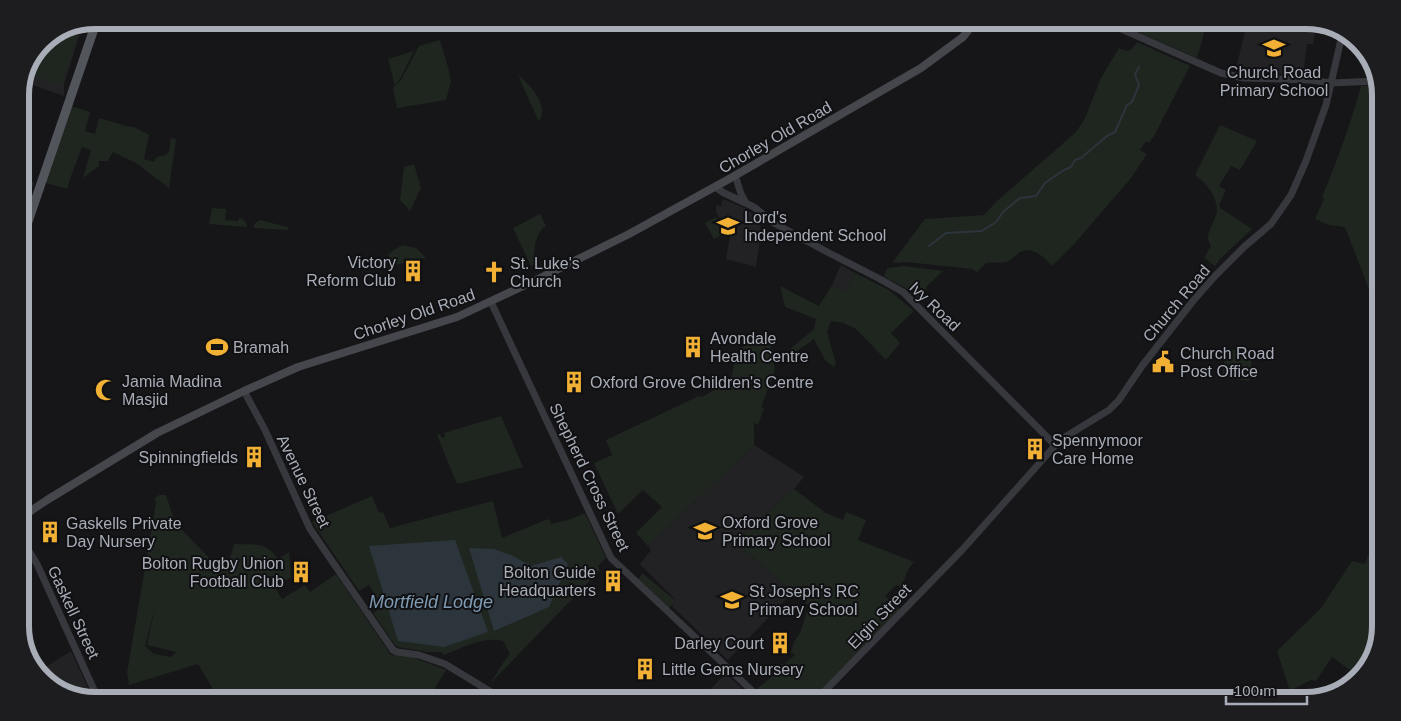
<svg xmlns="http://www.w3.org/2000/svg" width="1401" height="721" font-family="Arial,sans-serif">
	<rect width="100%" height="100%" fill="#161618"/>
	<path fill="#222225" d="M1248 20H1279L1316 28 1313 44H1307L1303 75 1237 71 1236 68Z
		M85 24 80 33 64 84V96L24 82 42 42Z
		M723 199 745 208 757 217 759 222 760 229 759 247 756 267 726 259 730 236 716 212V205L721 206Z
		M841 265 855 273 845 292 832 285Z
		M754 445 804 477 794 489 735 542 789 589 791 594 728 660 672 606 675 599 640 564 651 550 648 546Z
		M71 651 94 701 62 693 38 672Z
		M726 673 755 701H699Z"/>
	<path fill="#1e261f" fill-rule="evenodd" d="M1134 20H1207L1202 41 1197 58 1131 29Z
		M70 30 79 34 61 85 33 75 45 41Z
		M440 40 448 67 451 81 446 100 397 108 393 88 401 80 419 46Z
		M1137 42 1190 66 1153 138H1152L1149 143 1146 141 1140 150 1147 154 1131 178 1075 243 1052 266C1044 257 1033 246 1020 252 1015 255 1012 260 1007 262 1000 263 993 262 986 263L977 272 972 269 906 262 892 263 925 219 984 215 996 202 1076 132 1085 118 1101 78 1119 48C1129 53 1131 51 1137 42Z
		M414 51 400 79 395 86 388 59Z
		M518 75C530 85 548 103 540 120H538Z
		M1379 85 1381 90V321L1347 232 1344 227 1329 225 1315 219 1323 201 1324 198 1322 197C1337 161 1351 123 1361 86Z
		M68 105 90 112 85 131 95 134 99 118 126 126 134 127 149 135 144 159 154 162 156 157 166 155 169 152 171 138 176 139 169 188 136 163 113 152 108 161H99V166L83 178 91 150 82 147C77 161 71 174 67 189L42 182Z
		M1220 125 1257 141 1240 170 1231 166 1219 186 1226 190 1219 205 1220 208 1252 229 1220 259 1215 266 1204 258 1211 246C1210 243 1208 241 1208 238 1208 229 1216 220 1217 211 1217 197 1207 183 1195 175Z
		M414 164 421 188 410 211 400 200 404 167Z
		M20 177 34 182 20 223Z
		M212 208 226 209 225 220 238 221 239 218C245 219 246 222 247 227L209 224Z
		M540 214 546 226C535 232 532 253 536 264L531 266 513 228Z
		M716 217 725 233 714 239 705 223Z
		M260 220 287 227 289 230 254 228V224Z
		M402 245 416 248 426 258 391 266 388 254Z
		M904 266 943 271 927 286 923 299 918 300 904 287 884 277 886 270 888 268Z
		M855 273 889 290 914 311 891 333 900 343 886 360 856 329 844 323 831 321 827 332 836 364 833 367 825 360 814 339 797 351 794 354 789 350 814 329 816 319 785 307 780 286 819 306 832 285 845 292Z
		M768 340 770 342 775 371 761 407 764 408 758 425 754 423V445L648 546 636 533 662 507 643 490 618 514 594 463 612 455 606 440 699 396 702 397 728 382 732 375 734 364 745 359 742 347Z
		M1226 349 1253 353 1249 381 1222 377Z
		M501 416 523 467 458 484 456 482 437 435 440 434 442 438 445 437 444 433Z
		M794 489 826 513 843 520 846 512 866 520 858 540 914 562 909 568 901 587 896 585 885 596 900 610 812 701H763L753 692 774 675 782 663 784 664 795 655 791 652 794 642 800 633 809 606 794 591 789 589 735 542Z
		M159 495H166L174 519 181 529 223 572 229 562 234 544C253 545 266 541 278 559L289 552 291 577 274 586 282 599 305 585 310 592 336 574 391 655 412 657 446 670 427 701H220L198 664 129 685 127 673 156 503 154 499ZM155 607 147 645 176 652 171 657 154 654 145 646Z
		M372 496 379 513 383 512 390 528 493 501 502 538 548 519 550 520 551 524 568 520 585 513 606 558 598 566 600 570 490 684 503 663 510 654 503 641C483 636 463 648 444 655L441 652H428L398 647 395 645 373 613 379 609 375 595 369 585 359 591 312 522Z
		M1381 521V626L1373 659 1358 676 1332 657 1316 681 1311 680 1290 691 1277 651 1321 608 1352 561 1365 564Z
		M642 573 675 600 668 611 637 582Z"/>
	<path fill="#2c353c" d="M455 540 488 632 444 647 398 641 369 546Z
		M469 548 494 549 513 556 531 566 561 557 568 564 549 607 494 631Z"/>
	<g fill="none" stroke-linecap="round" stroke-linejoin="round">
		<path stroke="#2c353c" stroke-width="2" d="M929 246 946 233 982 231 996 222 1003 212 1020 198 1036 196 1045 183 1064 170 1071 167 1075 160 1081 158 1107 136 1115 132 1127 105 1132 102 1139 85 1135 74 1139 67"/>
		<path stroke="#37383d" stroke-width="7" d="M1101 20 1221 73 1244 78 1311 80 1331 83 1378 81
			M735 175 741 194 746 203
			M715 187 724 193 754 207 774 223 829 253 878 278 903 292 1055 445
			M491 302 611 558 763 701
			M244 391 265 430 310 529 393 650 397 652 419 655 445 664 506 701
			M20 536 37 564 99 701
			M815 701 963 549 1060 440 1109 410 1119 400 1142 366 1193 301 1215 276 1244 247 1271 224 1291 195 1306 161 1326 105 1343 31"/>
		<path stroke="#45474d" stroke-width="8" d="M20 520 32 510 47 500 157 433 244 391 298 367 457 317 536 280 629 234 729 179 921 68 963 37 976 20"/>
		<path stroke="#53555c" stroke-width="9" d="M20 245 97 20"/>
	</g>
	<defs>
		<g id="school-bare" transform="scale(1.725)"><path d="M0-5L7-2L0 1L-7-2ZM-4 1L0 2.5L4 1V4Q0 6-4 4Z" fill="#f2b134" stroke="#111113" stroke-width="2.5" paint-order="stroke"/></g>
		<g id="building-bare" transform="scale(1.725)"><path d="M-4-6H4V6H1V3H-1V6H-4ZM-2.5-4.3h1.7v1.8h-1.7ZM.8-4.3h1.7v1.8H.8ZM-2.5-1h1.7V.8h-1.7ZM.8-1h1.7V.8H.8Z" fill="#f2b134" stroke="#111113" stroke-width="2.5" paint-order="stroke"/></g>
		<g id="church-bare" transform="scale(1.725)"><path d="M-1.2-6h2.4v3.5h3.3v2.4h-3.3V6h-2.4V-.1h-3.3v-2.4h3.3Z" fill="#f2b134" stroke="#111113" stroke-width="2.5" paint-order="stroke"/></g>
		<g id="stadium-bare" transform="scale(1.725)"><path d="M0-5a6.5 5 0 1 0 0 10a6.5 5 0 1 0 0-10ZM-3.5-1.8h7v3.6h-7Z" fill="#f2b134" stroke="#111113" stroke-width="2.5" paint-order="stroke"/></g>
		<g id="civic-bare" transform="scale(1.725)"><path d="M-.6-6.5H3V-4.5H.6V-3L4-1V1h2V6H-6V1h2V-1L-.6-3ZM-1.2 2.5V6h2.4V2.5Z" fill="#f2b134" stroke="#111113" stroke-width="2.5" paint-order="stroke"/></g>
		<g id="mosque-bare" transform="scale(1.725)"><path d="M3.5-4.9A6 6 0 1 0 3.5 4.9A5 5 0 1 1 3.5-4.9Z" fill="#f2b134" stroke="#111113" stroke-width="2.5" paint-order="stroke"/></g>
	</defs>
	<g fill-rule="evenodd">
		<use href="#school-bare" x="1274" y="48"/>
		<use href="#school-bare" x="728" y="226"/>
		<use href="#building-bare" x="413" y="271"/>
		<use href="#church-bare" x="494" y="272"/>
		<use href="#stadium-bare" x="217" y="347"/>
		<use href="#building-bare" x="693" y="347"/>
		<use href="#civic-bare" x="1163" y="362"/>
		<use href="#building-bare" x="574" y="382"/>
		<use href="#mosque-bare" x="106" y="390"/>
		<use href="#building-bare" x="1035" y="449"/>
		<use href="#building-bare" x="254" y="457"/>
		<use href="#school-bare" x="705" y="531"/>
		<use href="#building-bare" x="50" y="532"/>
		<use href="#building-bare" x="301" y="572"/>
		<use href="#building-bare" x="613" y="581"/>
		<use href="#school-bare" x="732" y="600"/>
		<use href="#building-bare" x="780" y="643"/>
		<use href="#building-bare" x="645" y="669"/>
	</g>
	<g text-anchor="middle" stroke-width="4" stroke-linejoin="round" paint-order="stroke">
		<g font-size="16" fill="#a8adb8" stroke="#111113" text-anchor="start">
			<text x="1274" y="78" text-anchor="middle">Church Road<tspan x="1274" dy="18">Primary School</tspan></text>
			<text x="744" y="223">Lord's<tspan x="744" dy="18">Independent School</tspan></text>
			<text x="396" y="268" text-anchor="end">Victory<tspan x="396" dy="18">Reform Club</tspan></text>
			<text x="510" y="269">St. Luke's<tspan x="510" dy="18">Church</tspan></text>
			<text x="710" y="344">Avondale<tspan x="710" dy="18">Health Centre</tspan></text>
			<text x="233" y="353">Bramah</text>
			<text x="1180" y="359">Church Road<tspan x="1180" dy="18">Post Office</tspan></text>
			<text x="122" y="387">Jamia Madina<tspan x="122" dy="18">Masjid</tspan></text>
			<text x="590" y="388">Oxford Grove Children's Centre</text>
			<text x="1052" y="446">Spennymoor<tspan x="1052" dy="18">Care Home</tspan></text>
			<text x="238" y="463" text-anchor="end">Spinningfields</text>
			<text x="722" y="528">Oxford Grove<tspan x="722" dy="18">Primary School</tspan></text>
			<text x="66" y="529">Gaskells Private<tspan x="66" dy="18">Day Nursery</tspan></text>
			<text x="284" y="569" text-anchor="end">Bolton Rugby Union<tspan x="284" dy="18">Football Club</tspan></text>
			<text x="596" y="578" text-anchor="end">Bolton Guide<tspan x="596" dy="18">Headquarters</tspan></text>
			<text x="749" y="597">St Joseph's RC<tspan x="749" dy="18">Primary School</tspan></text>
			<text x="764" y="649" text-anchor="end">Darley Court</text>
			<text x="662" y="675">Little Gems Nursery</text>
		</g>
		<g font-size="16" fill="#a8adb8" stroke="#111113">
			<text transform="translate(775 137) rotate(-30)" y="6">Chorley Old Road</text>
			<text transform="translate(1176 303) rotate(-50)" y="6">Church Road</text>
			<text transform="translate(935 306) rotate(44)" y="6">Ivy Road</text>
			<text transform="translate(414 314) rotate(-19)" y="6">Chorley Old Road</text>
			<text transform="translate(590 477) rotate(64)" y="6">Shepherd Cross Street</text>
			<text transform="translate(304 481) rotate(64)" y="6">Avenue Street</text>
			<text transform="translate(74 612) rotate(65)" y="6">Gaskell Street</text>
			<text transform="translate(879 616) rotate(-46)" y="6">Elgin Street</text>
		</g>
		<g font-size="18" font-style="italic" fill="#7f9bb3" stroke="#111113">
			<text x="431" y="608">Mortfield Lodge</text>
		</g>
	</g>
	<path d="M0 0H1401V721H0ZM95 29H1306A66 66 0 0 1 1372 95V626A66 66 0 0 1 1306 692H95A66 66 0 0 1 29 626V95A66 66 0 0 1 95 29Z" fill="#1d1d20" fill-rule="evenodd"/>
	<path fill="none" stroke="#a8adb8" stroke-width="6" d="M95 29H1306A66 66 0 0 1 1372 95V626A66 66 0 0 1 1306 692H95A66 66 0 0 1 29 626V95A66 66 0 0 1 95 29Z"/>
	<path d="M1226 696v8h81v-8" fill="none" stroke="#a8adb8" stroke-width="2.5"/>
	<text x="1234" y="696" font-size="15" fill="#a8adb8" stroke="#111113" stroke-width="4" paint-order="stroke">100 m</text>
</svg>
